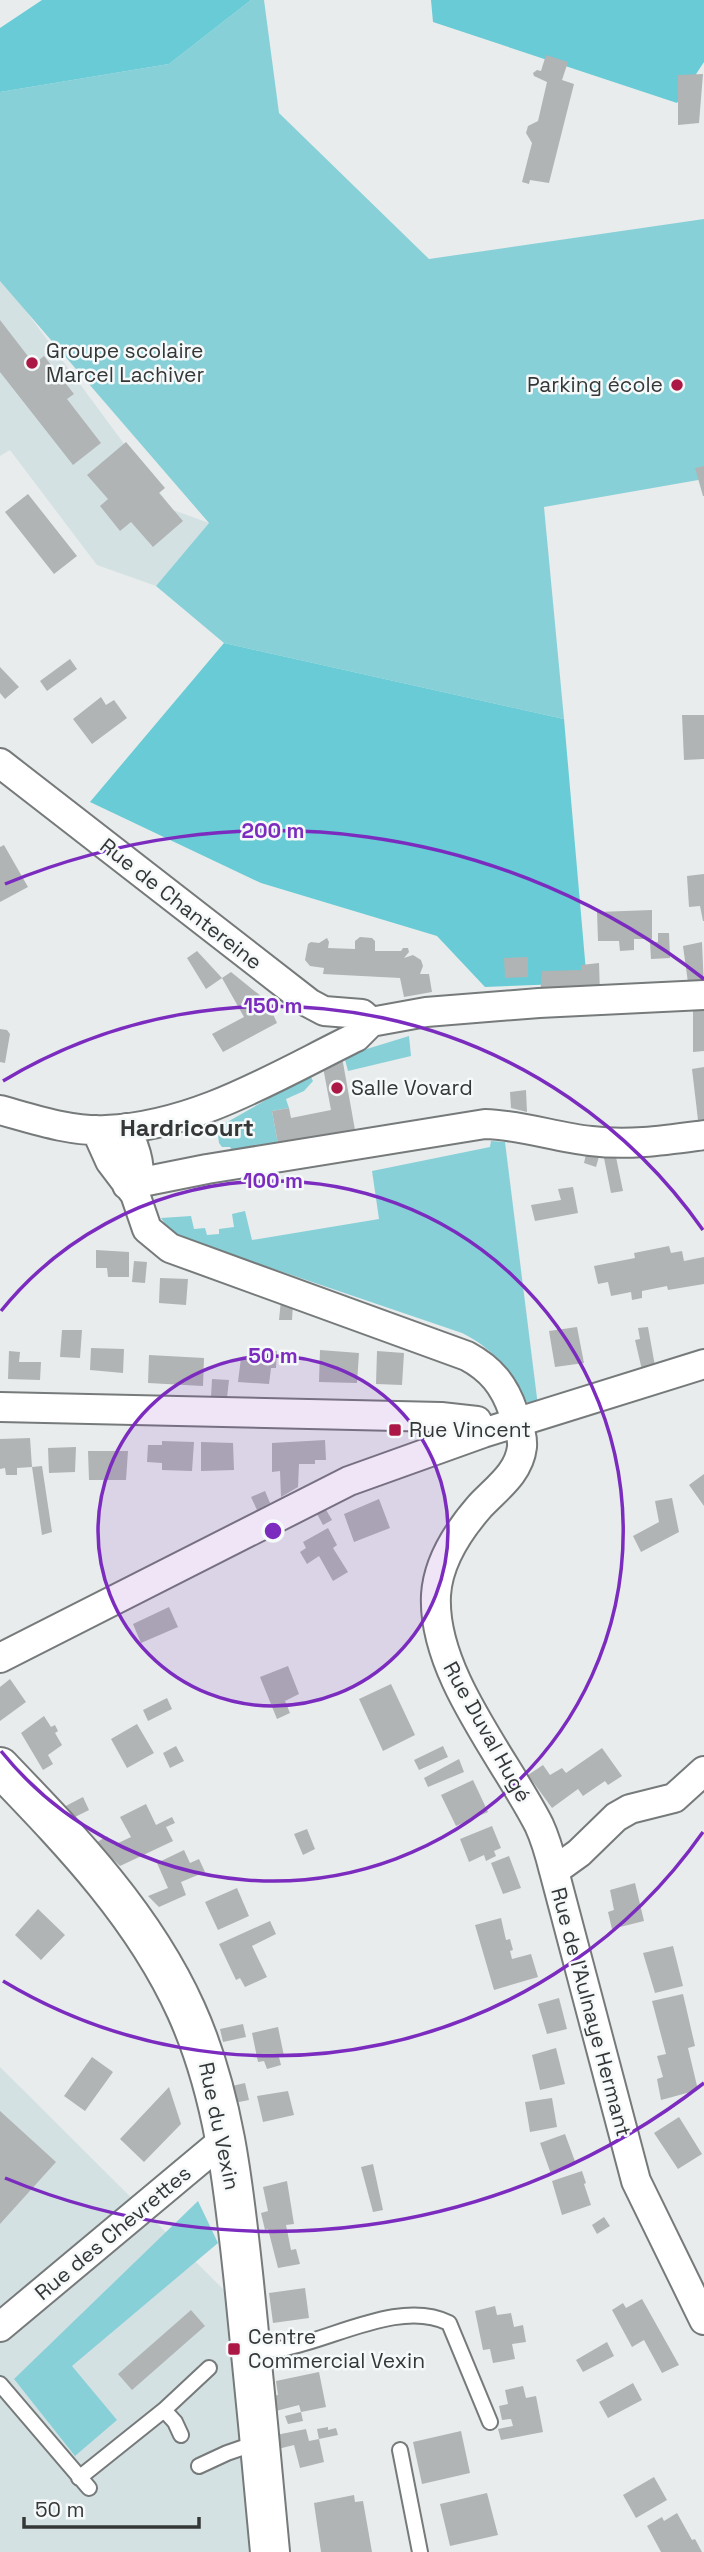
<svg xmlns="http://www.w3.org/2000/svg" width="704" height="2552" font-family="'Space Grotesk',sans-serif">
	<rect width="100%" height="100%" fill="#e8ecec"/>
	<path fill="#d4e1e3" d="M0 276 173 510 209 523 156 586 97 565 10 450 0 456Z
		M0 2067 225 2291 253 2552H0Z"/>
	<path fill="#88d0d8" d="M251 0H264L279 113 429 259 704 219V479L544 507 564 719 224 643 156 586 209 523 0 281V92L169 64Z
		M409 1036 411 1056 348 1071 344 1056Z
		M310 1075 313 1081 304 1091 286 1099 289 1108 272 1111 278 1144 233 1152 230 1147H222L219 1143 218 1135 225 1131 222 1125Z
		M491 1141 505 1142 538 1406 531 1407 526 1401C507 1369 496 1350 462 1333L177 1236 169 1230 161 1218 191 1216 194 1229 205 1228 207 1235 219 1234V1229L234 1227 232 1214 245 1211 252 1240 379 1219 372 1171 490 1147Z
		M198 2201 218 2243 72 2366 117 2420 75 2456 14 2379Z"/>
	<path fill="#68cbd5" d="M42 0H251L169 64 0 92V28Z
		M431 0H704V62L677 103 433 22Z
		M224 643 564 719 587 983 485 987 437 936 261 883 90 802Z"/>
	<path fill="#b0b4b4" d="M546 55 568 62 562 80 574 84 549 183 530 180 529 184 522 182 532 143 526 133 528 126 538 121 547 82 534 76 533 73 537 70 541 71Z
		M703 74 699 123 678 125V75Z
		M0 320 34 364 44 356 74 394 67 399 101 443 73 465 0 372Z
		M126 442 165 488 159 493 183 521 153 547 131 522 120 531 100 506 108 499 87 475Z
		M704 466V496H703L695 468Z
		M28 494 77 556 54 574 5 512Z
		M70 659 77 669 47 691 40 681Z
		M0 667 19 687 5 699 0 693Z
		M101 697 106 705 114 700 127 718 92 744 73 719Z
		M682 715H704V759L684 760Z
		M4 845 28 887 0 902V847Z
		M704 874V921H703L700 906 689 907 687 876Z
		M652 910V939H634V950L620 951 619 941H598L597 912Z
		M658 933H669L670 958 651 959 650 942H658Z
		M360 937 372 938 375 941V951H401L403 948H408L409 952 404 958 413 955 421 960 423 966 420 974H429L432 992 404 997 400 978 323 974 324 968 310 966 305 960 308 944 311 942 319 943 327 938 329 942 328 948 355 949V941Z
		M702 942 704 989 689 990 683 946Z
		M197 951 222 978 231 972 267 1001 277 1023 223 1052 212 1034 244 1017 222 978 206 989 187 958Z
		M528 957V977L505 978 504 958Z
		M599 963 600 994 540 996 542 971 581 970V965Z
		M693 1006H704V1051L693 1052Z
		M0 1029 7 1030 10 1034 5 1063 0 1062Z
		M342 1057 355 1130 278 1144 272 1111 289 1108 291 1118 331 1110 323 1067Z
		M704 1067V1119L698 1120 692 1069Z
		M526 1090 527 1112 511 1108 510 1092Z
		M587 1150 600 1153 596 1167 584 1163Z
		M603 1153 616 1157 623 1191 611 1193Z
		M573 1187 578 1213 535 1221 531 1205 561 1200 558 1189Z
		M669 1246 671 1253 682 1251 684 1261 704 1257V1284L668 1290 667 1286 642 1291V1298L632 1300 631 1292 611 1296 608 1282 598 1284 594 1266 635 1258 634 1253Z
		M96 1250 129 1252V1277H108L107 1268H96Z
		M134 1261 147 1262 145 1283 132 1282Z
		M160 1278 188 1279 186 1305 159 1303Z
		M281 1300 293 1304 292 1320H279Z
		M577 1327 584 1363 555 1367 549 1331Z
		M648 1327 655 1366 642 1370 635 1340 640 1339 638 1328Z
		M62 1330H82L80 1358 60 1357Z
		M91 1348 124 1349 123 1373 90 1370Z
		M255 1350 277 1351 276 1368H271L269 1384 238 1382 241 1358 254 1359Z
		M320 1350 359 1353 357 1383 319 1382Z
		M9 1351 20 1352 19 1362H41L40 1380 8 1379Z
		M377 1351 404 1353 402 1385 376 1384Z
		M149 1355 204 1358 203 1386 148 1383Z
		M212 1379 229 1380 227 1398 211 1397Z
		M30 1438 32 1467 17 1468V1475H6L5 1468 0 1469V1439Z
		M325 1440 326 1460H315V1464H299L298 1487 281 1497 280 1471 272 1472V1443Z
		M162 1441 194 1442 192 1471 162 1470V1463L147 1462 148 1445H162Z
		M201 1442 233 1443 234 1470 201 1471Z
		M76 1447 75 1472 49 1473 48 1448Z
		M88 1451H128L126 1480H89Z
		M42 1466 52 1532 42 1535 32 1467Z
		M704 1474V1506L689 1485Z
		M265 1491 270 1503 257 1510 251 1497Z
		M672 1498 679 1532 641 1552 633 1536 659 1522 655 1501Z
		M379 1499 390 1528 354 1542 344 1514Z
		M325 1508 332 1520 323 1525 316 1512Z
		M328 1528 337 1545 333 1548 348 1572 333 1581 319 1556 307 1564 300 1552 306 1548 303 1542Z
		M169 1607 178 1627 141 1643 133 1624Z
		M288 1666 299 1694 285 1701 290 1713 277 1719 260 1677Z
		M10 1679 26 1702 0 1721V1687Z
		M391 1684 415 1735 383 1751 359 1699Z
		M167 1698 172 1709 148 1721 143 1710Z
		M44 1716 51 1727 55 1725 58 1731 55 1733 62 1745 48 1755 53 1764 43 1770 21 1733Z
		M137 1724 154 1753 127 1768 111 1739Z
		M176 1746 184 1761 170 1768 163 1753Z
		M443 1746 448 1757 419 1770 414 1760Z
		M602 1748 622 1776 608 1785 605 1781 583 1796 578 1789 552 1808 528 1775 543 1765 550 1775 562 1768 566 1773Z
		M459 1759 464 1772 428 1787 424 1778Z
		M473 1780 488 1812 456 1826 441 1795Z
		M83 1797 89 1810 73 1818 62 1808Z
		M146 1804 156 1825 172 1817 175 1823 166 1827 173 1841 120 1866 96 1843 107 1836 114 1845 131 1837 120 1817Z
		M492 1826 501 1848 494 1851 496 1856 486 1861 484 1855 469 1862 460 1839Z
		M307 1829 315 1849 303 1855 294 1834Z
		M184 1850 190 1863 199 1859 205 1872 181 1882 186 1895 159 1907 148 1896 168 1888 157 1863Z
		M509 1856 521 1888 503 1894 491 1863Z
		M635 1883 644 1921 612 1929 608 1912 614 1910 610 1890Z
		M237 1888 249 1916 218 1930 205 1902Z
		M38 1909 65 1935 41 1960 15 1935Z
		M501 1918 506 1940 510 1939 513 1950 510 1951 512 1959 531 1954 538 1977 494 1990 475 1925Z
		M270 1921 276 1934 252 1946 267 1977 245 1987 240 1978 236 1980 219 1944Z
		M673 1946 683 1986 655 1993 643 1953Z
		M683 1994 695 2046 688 2048 698 2090 661 2100 657 2079 663 2077 657 2056 666 2054 652 2001Z
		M559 1998 567 2029 547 2034 538 2004Z
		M243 2024 246 2037 223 2042 220 2029Z
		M278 2027 284 2056 279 2057 281 2065 267 2069 264 2061 258 2062 252 2033Z
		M556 2048 565 2084 540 2090 532 2055Z
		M92 2057 113 2072 85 2111 64 2096Z
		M245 2083 249 2100 234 2103 232 2086Z
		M169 2087 181 2124 144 2162 120 2139Z
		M288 2091 294 2115 263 2122 257 2096Z
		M552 2098 557 2127 530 2132 525 2102Z
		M0 2111 56 2162 0 2224Z
		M679 2117 702 2154 678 2169 654 2133Z
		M565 2134 576 2164 551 2174 540 2143Z
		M373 2164 383 2210 373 2212 361 2167Z
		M582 2171 586 2183 584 2184 591 2205 562 2215 552 2181Z
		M287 2181 294 2224 286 2225 291 2250 296 2249 300 2264 278 2268 268 2229 265 2230 261 2213 268 2211 263 2187Z
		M604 2217 610 2226 597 2234 592 2225Z
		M305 2288 309 2318 273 2323 269 2293Z
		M642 2299 679 2365 662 2373 644 2340 632 2347 612 2310 623 2303 626 2308Z
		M495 2306 497 2315 511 2313 514 2327 523 2325 526 2342 512 2344 515 2359 493 2363 490 2349 483 2350 475 2311Z
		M191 2310 205 2326 132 2390 118 2374Z
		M607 2342 614 2356 583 2372 576 2360Z
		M319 2372 326 2407 301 2412 299 2405 276 2411 273 2396 278 2395 276 2381Z
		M633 2383 642 2400 608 2418 599 2402Z
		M523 2386 526 2398 536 2396 543 2432 501 2440 498 2429 513 2426 511 2419 502 2420 499 2406 508 2404 505 2390Z
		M301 2412 303 2421 288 2424 285 2416Z
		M328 2427V2430L336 2428 338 2435 319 2439 324 2462 300 2468 294 2445 274 2450 271 2436 306 2429 309 2441 319 2439 317 2429Z
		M461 2431 470 2473 422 2484 413 2442Z
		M654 2477 667 2500 636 2518 623 2495Z
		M487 2493 498 2535 450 2546 440 2504Z
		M354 2495 355 2502 363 2501 372 2552H321L314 2503Z
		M677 2513 692 2540 695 2539 702 2552H661L647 2526 662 2517 664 2521Z"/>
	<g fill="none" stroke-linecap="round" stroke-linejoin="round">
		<g stroke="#767a7a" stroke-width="18">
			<path id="service" d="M252 2351C263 2350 274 2350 285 2348 334 2339 401 2299 449 2323L490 2422
				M0 2384 89 2488
				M181 2435 175 2422 164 2410 209 2368
				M400 2450 420 2552
				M199 2466 227 2453 256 2443
				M79 2478 164 2410"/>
		</g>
		<g stroke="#767a7a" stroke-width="32">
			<path id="minor" d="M0 763 309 1003 324 1011 362 1014 371 1022
				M0 1110C33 1119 71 1132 106 1130 197 1126 276 1076 356 1037L371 1022 426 1012 539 1003 704 995
				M126 1128C137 1152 143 1169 135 1194
				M96 1130 110 1161 135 1194 147 1229 170 1248 467 1356C491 1369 504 1385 513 1411 517 1423 523 1434 522 1447 519 1473 497 1488 480 1506 459 1530 438 1562 436 1595 432 1673 505 1758 539 1825 546 1840 550 1855 554 1871
				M127 1185 207 1169 485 1124C521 1125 555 1137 591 1141 629 1146 667 1140 704 1135
				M0 1407 441 1417 477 1421 483 1433
				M0 1658 349 1481 483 1433 704 1364
				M704 1771 674 1798 630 1809 616 1817 579 1853 554 1871 636 2181 704 2320
				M0 2327 225 2139"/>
		</g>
		<g stroke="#767a7a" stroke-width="42">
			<path id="secondary" d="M0 1767C71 1841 143 1915 186 2010 225 2096 234 2190 244 2283 253 2373 262 2462 270 2552"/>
		</g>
		<use href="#service" stroke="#fff" stroke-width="14"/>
		<use href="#minor" stroke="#fff" stroke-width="28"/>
		<use href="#secondary" stroke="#fff" stroke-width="38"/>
	</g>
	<circle cx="273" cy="1531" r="175" fill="#7b2cbf" fill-opacity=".12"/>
	<g fill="none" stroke="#7b2cbf" stroke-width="3.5">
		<circle cx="273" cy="1531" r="175"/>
		<path d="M1 1311A350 350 0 1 1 1 1751"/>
		<path d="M703 1832A525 525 0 0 1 3 1981M3 1081A525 525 0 0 1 703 1230"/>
		<path d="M704 2083A700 700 0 0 1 5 2178M5 884A700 700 0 0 1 704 979"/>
	</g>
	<g fill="#ac1845" stroke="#f5f9f9" stroke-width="2.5">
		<circle cx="32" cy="363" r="7"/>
		<circle cx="677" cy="385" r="7"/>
		<circle cx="337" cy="1088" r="7"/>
		<rect x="388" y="1423" width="14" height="14" rx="3.5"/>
		<rect x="227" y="2342" width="14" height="14" rx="3.5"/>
	</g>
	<g text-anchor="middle" stroke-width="5" stroke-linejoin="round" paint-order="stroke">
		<g font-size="21" fill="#353737" stroke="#f5f9f9" text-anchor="start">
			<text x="46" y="358">Groupe scolaire<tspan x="46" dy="24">Marcel Lachiver</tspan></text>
			<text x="663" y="392" text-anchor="end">Parking école</text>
			<text x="351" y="1095">Salle Vovard</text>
			<text x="409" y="1437">Rue Vincent</text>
			<text x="248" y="2344">Centre<tspan x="248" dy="24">Commercial Vexin</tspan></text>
		</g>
		<g font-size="21" fill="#353737" stroke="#f5f9f9">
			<text transform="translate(181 904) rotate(38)" y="7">Rue de Chantereine</text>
			<text transform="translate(487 1732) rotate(61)" y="7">Rue Duval Hugé</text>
			<text transform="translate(591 2012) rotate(75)" y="7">Rue de l'Aulnaye Hermant</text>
			<text transform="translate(219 2126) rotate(78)" y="7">Rue du Vexin</text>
			<text transform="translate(113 2233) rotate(-40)" y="7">Rue des Chevrettes</text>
		</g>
		<g font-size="24" font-weight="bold" fill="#353737" stroke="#f5f9f9">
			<text x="187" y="1136">Hardricourt</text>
		</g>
	</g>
	<circle cx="273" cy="1531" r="10" fill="#7b2cbf" stroke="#f5f9f9" stroke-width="3.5"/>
	<g font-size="21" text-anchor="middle" font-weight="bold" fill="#7b2cbf" stroke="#f5f9f9" stroke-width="5" stroke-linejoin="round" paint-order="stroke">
		<text x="273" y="838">200 m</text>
		<text x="273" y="1013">150 m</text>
		<text x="273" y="1188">100 m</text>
		<text x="273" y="1363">50 m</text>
	</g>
	<path d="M24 2517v10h175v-10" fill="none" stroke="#353737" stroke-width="3.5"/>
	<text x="35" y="2517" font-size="21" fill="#353737" stroke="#f5f9f9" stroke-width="5" paint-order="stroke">50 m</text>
</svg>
